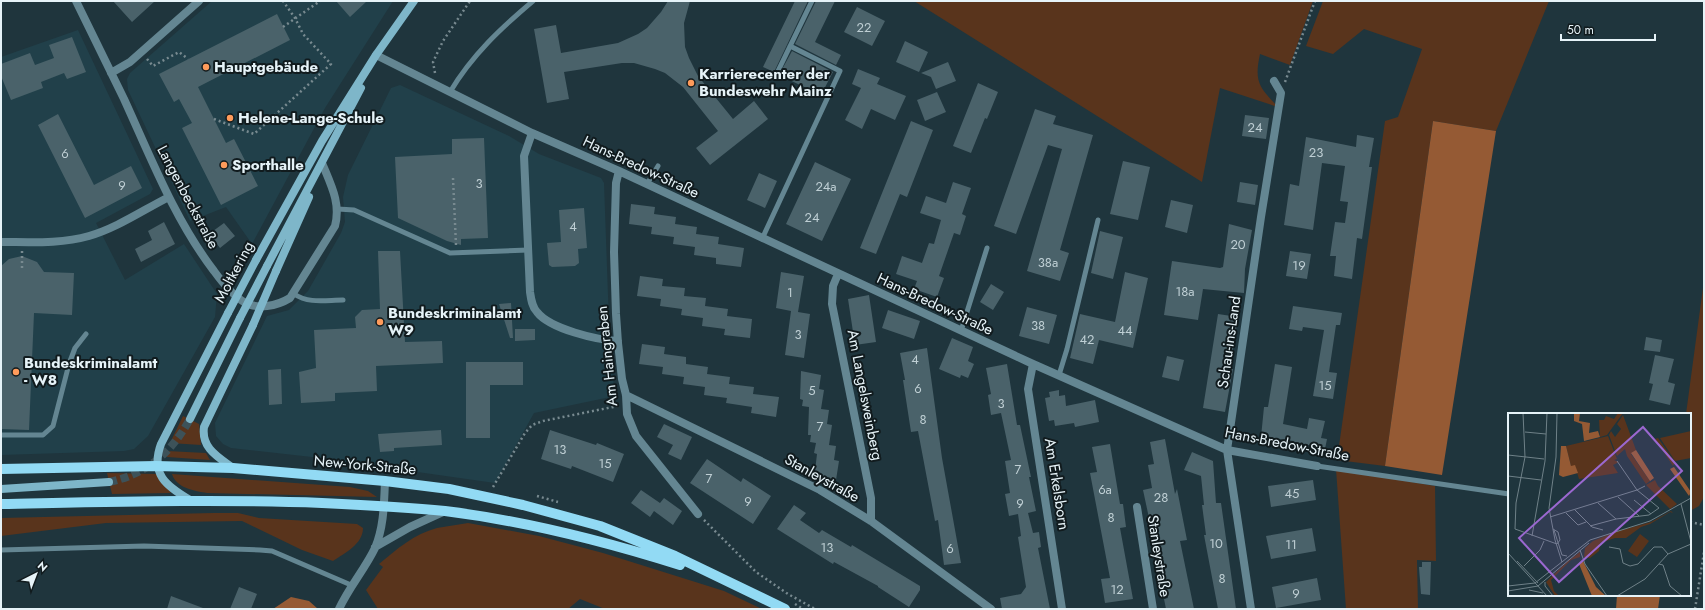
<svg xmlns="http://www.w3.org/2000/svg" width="1705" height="610" font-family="Jost,sans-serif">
	<rect width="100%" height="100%" fill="#1f353d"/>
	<path fill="#21404a" d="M212 1H393L325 108 252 244 226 207 190 221 128 90 127 79 130 73Z
		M78 30 153 189 150 194 96 223 125 280 184 244 217 294 215 317 148 436 134 449 124 451 1 455V57Z
		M400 85 509 136 539 154 601 178 604 183 610 352 615 396 534 413 495 483 312 457 231 448 223 444 216 436 215 423 267 316 289 310 308 291 341 233 345 222 343 197 348 175 391 88Z"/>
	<path fill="#59341c" d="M914 1H1313L1290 65 1260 54C1254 82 1259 87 1278 107L1220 88 1202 182Z
		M1323 1H1549L1496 131 1433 121 1385 466 1337 460 1385 121 1398 117 1422 49 1364 29 1333 54 1306 46Z
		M1704 280V497L1699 506 1690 511V414H1686Z
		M183 416 199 424 201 445 170 443Z
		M167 451 206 453 210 460 167 457Z
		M1336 469 1435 486 1436 561 1417 560 1418 609H1346Z
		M107 473 157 474 171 493 112 494Z
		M172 474 350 487 368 491 377 497 207 493C195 491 176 488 172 474Z
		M213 513H238L259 518 357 524 363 528C363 544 345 553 333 561L302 550 242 521 106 523 1 536V518Z
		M468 523 539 536 603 553 724 591 762 609H605L580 599 568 609H378L366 590 383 567 379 564C397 549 414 534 437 528 447 526 458 525 468 523Z"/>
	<path fill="#955a34" d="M1433 121 1496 131 1442 475 1385 466Z
		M1617 595H1660L1658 609H1616Z
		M291 597 309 601 318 609H273Z"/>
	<path fill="#4a626a" d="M113 1H155L132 22Z
		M336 1H367L350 17Z
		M668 1H690L684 23 685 47 689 58 698 76 733 119 754 101 768 119 710 165 696 148 718 131 683 87 665 73 655 69 634 63H622L564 72 569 99 547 103 534 29 556 25 561 53 618 43 638 34 647 28 661 12Z
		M795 1H808L774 72 763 67Z
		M816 1H835L815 42 841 55 836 65 795 44Z
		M857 7 885 21 872 46 844 32Z
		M277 14 290 40 198 87 226 143 234 139 258 186 221 205 182 128 192 123 179 99 174 102 159 74Z
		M72 37 86 72 67 79 64 73 41 82 43 88 11 100 1 76V64L30 53 35 65 54 58 49 45Z
		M905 41 928 52 919 72 896 62Z
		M792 51 833 72 821 95 779 75Z
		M948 62 956 81 936 89 931 77 921 73Z
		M858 69 880 78 877 84 906 96 895 120 871 109 862 129 845 120 861 88 852 84Z
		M978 83 998 92 987 119 985 118 971 153 953 146Z
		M937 92 946 112 925 121 917 100Z
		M1035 109 1056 116 1053 124 1093 135 1060 250 1069 253 1060 281 1027 271 1062 149 1048 145 1016 234 994 226Z
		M58 114 94 185 131 166 142 188 85 218 38 125Z
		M1245 115 1269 118 1266 139 1242 136Z
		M911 121 933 130 907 197 900 194 876 254 860 248Z
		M1357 135 1374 138 1369 167H1372L1362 239 1357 238 1352 279 1334 276 1336 256H1330L1335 222 1345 223 1348 202 1340 201 1345 166 1322 163 1313 230 1284 225 1290 184 1299 186 1306 137 1356 147Z
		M484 138 488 238 461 239V245L447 241 398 218 395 157 452 154V139Z
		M1123 161 1150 167 1138 220 1110 214Z
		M815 162 851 179 822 241 786 224Z
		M759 173 777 181 765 208 747 200Z
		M953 182 971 188 962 214 966 216 960 235 954 233 939 276 944 278 937 297 914 289 917 281 896 274 902 256 922 263 929 243 934 244 941 220 920 213 926 196 946 203Z
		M1240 182 1258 185 1255 205 1237 202Z
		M1171 200 1193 205 1187 233 1165 227Z
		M631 204 655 207 654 214 676 217 675 224 697 227 696 234 719 237 718 244 744 248 741 267 716 264V258L694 255 695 247 673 244 674 237 651 234 652 227 629 224Z
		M584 208 587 248 578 249 579 263 575 266 552 267 549 265 547 243 561 242 559 210Z
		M164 222 175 244 141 262 135 249 152 240 148 231Z
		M224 223 235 236 220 248 209 234Z
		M1229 224 1252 230 1245 269 1244 293 1203 289 1198 320 1164 315 1172 261 1220 268 1223 267Z
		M1100 231 1123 237 1113 279 1091 273Z
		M378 251H400L405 342 442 341 443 363 376 366 377 391 335 393V401L301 403 299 372 316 368 314 330 356 328 355 317 362 310 380 309Z
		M1290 251 1311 254 1307 279 1286 276Z
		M22 256 37 262 44 272 74 273 72 315 34 313 29 430 1 429V266L9 259Z
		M781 272 804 276 798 312 810 314 804 358 785 355 791 311 776 308Z
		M1125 272 1148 278 1133 348 1099 340 1093 364 1070 358 1080 314 1115 322Z
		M640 276 663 279 662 286 685 288 684 296 706 298 705 306 728 309 727 316 752 319 750 338 724 335 725 329 702 326 703 318 681 315 682 309 660 306 661 299 637 296Z
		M991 284 1004 292 993 310 980 302Z
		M869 295 876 342 855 345 848 299Z
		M511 303 513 338H510L499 304Z
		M1293 306 1342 313 1340 325H1336L1329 372 1337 373 1333 399 1313 396 1324 330 1303 327 1302 331 1289 329Z
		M1027 307 1057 315 1049 344 1019 336Z
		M888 310 920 321 914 339 882 328Z
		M1218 314 1238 317 1230 369H1233L1225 412 1203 408Z
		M515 329H535V340L515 341Z
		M1646 337 1662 340 1660 352 1644 350Z
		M952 338 973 347 968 361 974 364 968 378 961 375 960 378 939 369Z
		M642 344 665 347 664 354 686 357V364L708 367 707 374 730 377 729 384 754 387 753 394 779 397 776 417 751 413 752 407 726 403 727 398 704 395 705 387 683 384 684 377 662 374 663 367 639 364Z
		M927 348 942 458 961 563 944 565 938 520 935 521 918 431 911 432 903 380H905L900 353Z
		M1655 355 1674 359 1668 382 1675 384 1670 405 1649 400 1653 384 1649 383Z
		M1167 356 1184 360 1179 381 1162 377Z
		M466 362H523V385H490V438H466Z
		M1007 364 1017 425H1020L1031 477H1029L1036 511 1028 513 1033 533 1039 532 1041 547 1038 548 1050 609H1002L1000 598 1021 594 1026 587 1018 537 1021 536 1018 514 1009 516 1005 494 1010 493 1005 461 1011 460 1001 413 991 415 988 395 991 394 986 368Z
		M1275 364 1292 367 1283 424 1307 429 1309 418 1325 421 1321 438 1327 439 1325 449 1294 442V441L1261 437 1264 407H1268Z
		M281 369 282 404 269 405 268 370Z
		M801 371 821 375 819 389 824 390 821 409 829 410 827 424 832 425 829 445 836 446 834 460 839 461 836 480 817 477 818 471H815L817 454 814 453 816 443 810 442 811 435H808L809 407 802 406 803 400 800 399Z
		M1059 390V396L1065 395 1066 406 1095 400 1099 422 1075 427 1074 423 1055 426 1054 420 1049 421 1045 398 1050 397 1049 392Z
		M664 424 692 437 681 460 668 454 673 445 657 437Z
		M441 430 442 445 394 448V451L380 452 378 434Z
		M550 430 596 445 597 443 624 454 613 482 572 466 571 469 541 459Z
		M1165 439 1175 494 1177 489 1187 540 1180 541 1194 609H1166L1164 599 1168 598 1158 545 1155 546 1143 490 1152 488 1148 465 1154 464 1150 442Z
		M1110 444 1120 504H1123L1126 527 1120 528 1133 599 1105 603 1101 579 1110 578 1090 473 1097 472 1092 447Z
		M1192 452 1213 461 1216 503H1221L1236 609H1218L1204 535H1206L1202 505H1204L1201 476 1184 470Z
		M707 459 741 482 743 478 771 496 753 524 690 483Z
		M1313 480 1316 500 1271 507 1268 486Z
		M641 490 660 503 664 498 682 511 673 525 654 511 650 517 631 503Z
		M794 505 806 513 800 520 819 533 822 530 851 547 852 545 920 586V590L909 607 878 587V586L834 562 833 564 777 529Z
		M1312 528 1316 551 1271 559 1266 536Z
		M1422 562H1431L1430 595 1421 594 1419 567H1422Z
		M1317 578 1321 600 1276 608 1272 587Z
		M239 587 257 594 251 609H230Z
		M171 596 203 608V609H167Z"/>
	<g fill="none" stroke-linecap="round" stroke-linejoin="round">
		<path stroke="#3d5259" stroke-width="8" stroke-dasharray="8 4" stroke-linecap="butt" d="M109 482C147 474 171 453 190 419"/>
		<path stroke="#788a90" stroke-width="2.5" stroke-dasharray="2 3" stroke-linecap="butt" d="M283 27 320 1
			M147 59 153 66 179 52 188 59
			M435 73 433 62 443 41 470 1
			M1285 82 1315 1
			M214 119 254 134 331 64 303 34 295 18 283 1
			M453 178 456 245
			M22 251V271
			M493 487 525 433 532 425 543 421 618 406
			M537 496 558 502
			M704 520 756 572 788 594 815 609
			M1690 522 1704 525
			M795 604 803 609
			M1695 609 1704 552"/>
		<path stroke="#648692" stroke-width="5" d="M778 71 812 1
			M450 92C472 55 501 28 533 1
			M647 184 658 166
			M338 209 354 210 450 253 528 250
			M762 239 840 71 790 46
			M294 294C309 304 326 300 343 300
			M961 331 987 248
			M1059 375 1067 349 1098 220
			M1 435H43L53 426 69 364 75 348 86 334
			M1317 466 1509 494
			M1 550 144 546 260 550 272 551 351 585"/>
		<path stroke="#648692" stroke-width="8" d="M76 1C92 34 108 66 124 99 151 158 175 220 214 271 222 282 232 295 244 302 257 310 277 306 290 298L335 226C341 203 331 185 322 163
			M376 55 532 133 619 171 1033 364 1227 450 1317 466
			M111 73 130 62 199 1
			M532 133 524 156 530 292C531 299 532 307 537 312 550 329 597 340 618 341
			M619 171 616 183 614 252 616 314 618 343 622 379 626 395 627 414 636 436 698 514
			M1 242C30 242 61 244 89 236 117 228 143 210 169 197
			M838 274 833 286 832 304 871 498V521
			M1033 364 1028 389 1062 609
			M626 395 820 490 871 521 991 609
			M1137 507 1153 609
			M375 547 410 527 445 511
			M339 609C349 587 365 569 375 548 384 527 384 503 385 481
			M1251 609 1227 450 1261 217 1281 93 1274 81"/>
		<path stroke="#7eb6c9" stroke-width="8" d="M256 260 322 141 376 55 414 1
			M267 266 361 88
			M276 271 309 197
			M190 419 240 318
			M233 468C218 457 201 448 204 427L253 325
			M1 489 109 482
			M190 500C166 486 150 474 161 444L228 313"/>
		<path stroke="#92daf4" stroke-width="10" d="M1 469 156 466 233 468 385 481 449 489 523 505 600 526 675 556 785 609
			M1 504C108 502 215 499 322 503 363 505 404 507 445 511 525 521 604 541 680 565"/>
		<path stroke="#7eb6c9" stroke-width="8" d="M228 313 256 260
			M240 318 267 266
			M253 325 276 271"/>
	</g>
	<g fill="#ff9b5b" stroke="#111b1e" stroke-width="1.5">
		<circle cx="206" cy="67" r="4"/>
		<circle cx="691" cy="83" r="4"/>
		<circle cx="230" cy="118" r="4"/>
		<circle cx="224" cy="165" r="4"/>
		<circle cx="380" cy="322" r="4"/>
		<circle cx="16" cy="372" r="4"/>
	</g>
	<g text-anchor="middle" stroke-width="4" stroke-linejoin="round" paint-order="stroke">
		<g font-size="13" fill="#bfcfd4">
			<text x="864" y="32">22</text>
			<text x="1255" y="132">24</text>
			<text x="1316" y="157">23</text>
			<text x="65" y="158">6</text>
			<text x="479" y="188">3</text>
			<text x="122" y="190">9</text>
			<text x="826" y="191">24a</text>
			<text x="812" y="222">24</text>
			<text x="573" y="231">4</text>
			<text x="1238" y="249">20</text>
			<text x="1048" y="267">38a</text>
			<text x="1299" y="270">19</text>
			<text x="1185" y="296">18a</text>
			<text x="790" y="297">1</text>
			<text x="1038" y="330">38</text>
			<text x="1125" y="335">44</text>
			<text x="798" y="339">3</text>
			<text x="1087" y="344">42</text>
			<text x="915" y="364">4</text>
			<text x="1325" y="390">15</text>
			<text x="918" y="393">6</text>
			<text x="812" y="395">5</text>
			<text x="1001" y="408">3</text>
			<text x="923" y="424">8</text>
			<text x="820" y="431">7</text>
			<text x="560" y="454">13</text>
			<text x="605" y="468">15</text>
			<text x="1018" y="474">7</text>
			<text x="709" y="483">7</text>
			<text x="1105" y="494">6a</text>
			<text x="1292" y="498">45</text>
			<text x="1161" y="502">28</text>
			<text x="748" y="506">9</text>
			<text x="1020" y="508">9</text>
			<text x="1111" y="522">8</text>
			<text x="1216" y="548">10</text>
			<text x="1291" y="549">11</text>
			<text x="827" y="552">13</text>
			<text x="950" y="553">6</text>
			<text x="1222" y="583">8</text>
			<text x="1117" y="594">12</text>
			<text x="1296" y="598">9</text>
		</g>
		<g font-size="15" font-weight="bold" fill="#e6f3f8" stroke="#111b1e" text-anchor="start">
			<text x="214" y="72">Hauptgebäude</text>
			<text x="699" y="79">Karrierecenter der<tspan x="699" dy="17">Bundeswehr Mainz</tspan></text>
			<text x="238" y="123">Helene-Lange-Schule</text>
			<text x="232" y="170">Sporthalle</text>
			<text x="388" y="318">Bundeskriminalamt<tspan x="388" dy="17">W9</tspan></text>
			<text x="24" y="368">Bundeskriminalamt<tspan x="24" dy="17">- W8</tspan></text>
		</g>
		<g font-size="15" fill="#e6f3f8" stroke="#111b1e">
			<text transform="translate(641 167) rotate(25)" y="5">Hans-Bredow-Straße</text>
			<text transform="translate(188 197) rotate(62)" y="5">Langenbeckstraße</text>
			<text transform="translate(234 272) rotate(-62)" y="5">Moltkering</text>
			<text transform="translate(935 304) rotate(25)" y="5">Hans-Bredow-Straße</text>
			<text transform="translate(1229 342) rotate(-82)" y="5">Schau-ins-Land</text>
			<text transform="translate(607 356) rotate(-96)" y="5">Am Haingraben</text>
			<text transform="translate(865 395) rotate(79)" y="5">Am Langelsweinberg</text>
			<text transform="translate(1287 444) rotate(11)" y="5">Hans-Bredow-Straße</text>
			<text transform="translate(365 465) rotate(5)" y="5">New-York-Straße</text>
			<text transform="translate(822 478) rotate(29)" y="5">Stanleystraße</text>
			<text transform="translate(1057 484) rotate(81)" y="5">Am Erkelsborn</text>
			<text transform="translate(1159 556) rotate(81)" y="5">Stanleystraße</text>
		</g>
	</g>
	<g transform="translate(1508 413)">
		<rect width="183" height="183" fill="#1f353d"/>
		<path d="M110 0H115L99 22 92 24 91 7H96L98 3 106 6ZM115 2 128 37 123 41 142 68 138 71 119 43 117 36 109 43 101 22 103 18 107 24 113 16 109 11ZM183 18V45L167 48 152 25ZM100 23 109 46 106 47 111 49 105 52 110 60 71 66 67 53H63L58 33ZM150 25 167 49 165 53 147 26ZM147 67 150 73 169 91 162 96 138 72ZM163 98 165 100 162 99 142 111 133 114 118 125H107L92 130 91 138 82 145 76 144 77 135 85 128 107 119 143 109ZM132 121 141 128 129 144 120 138ZM72 139V144L63 147 43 167 46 178 51 183H47L38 169 60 148Z" fill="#59341c"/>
		<path d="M66 0H72L71 8 82 10 81 20 90 18 92 24 76 28 74 11 66 8ZM53 33H58L63 53 67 52 70 60 55 64 51 62ZM128 37 146 65 142 68 123 40ZM166 54 183 79 181 83 162 56ZM75 148 88 174 98 183H84L71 151Z" fill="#955a34"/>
		<path fill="none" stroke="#6f8188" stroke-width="1" d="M49 0 48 44 41 95 47 127 54 149M0 5V24M17 19 38 21M0 42 36 46M0 63 33 67M110 84 131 103M126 87 143 101M90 90 108 106M173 91 183 129M67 97 84 114 95 117M58 100 70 112 78 109M42 104 129 77 137 73M82 113 108 106 141 102 151 95 129 77 109 48M7 116 8 90 17 44 15 0M7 116 49 131 52 127 50 119 45 116M46 117 54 142 59 143M24 123 37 48 39 0M101 134 112 136 115 150 122 153 130 151 146 134H154L160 141M72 137 77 151 99 183M0 140 39 183M9 148 30 170M151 151 155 152 162 173 174 183M16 153 32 137 36 128M37 169V173L45 183M0 173 27 170 82 127 142 108 183 85M21 177 35 180M0 178 30 173 81 130M109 183 137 166 160 141 183 131"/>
		<path fill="#9b68d0" fill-opacity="0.15" stroke="#9b68d0" stroke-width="2" d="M135 14 174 58 51 169 11 125Z"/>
		<rect width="183" height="183" fill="none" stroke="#e6f3f8" stroke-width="2"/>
	</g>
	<rect width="1705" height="610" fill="none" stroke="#e6f3f8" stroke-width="4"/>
	<g transform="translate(36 574) rotate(42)" stroke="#111b1e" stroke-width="3" paint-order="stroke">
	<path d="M0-3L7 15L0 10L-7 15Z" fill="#e6f3f8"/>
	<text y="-6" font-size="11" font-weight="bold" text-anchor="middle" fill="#e6f3f8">N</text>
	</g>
	<path d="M1561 34v6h94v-6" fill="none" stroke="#e6f3f8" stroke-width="2"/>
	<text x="1567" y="34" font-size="12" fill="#e6f3f8" stroke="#111b1e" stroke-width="3" paint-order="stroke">50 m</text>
</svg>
